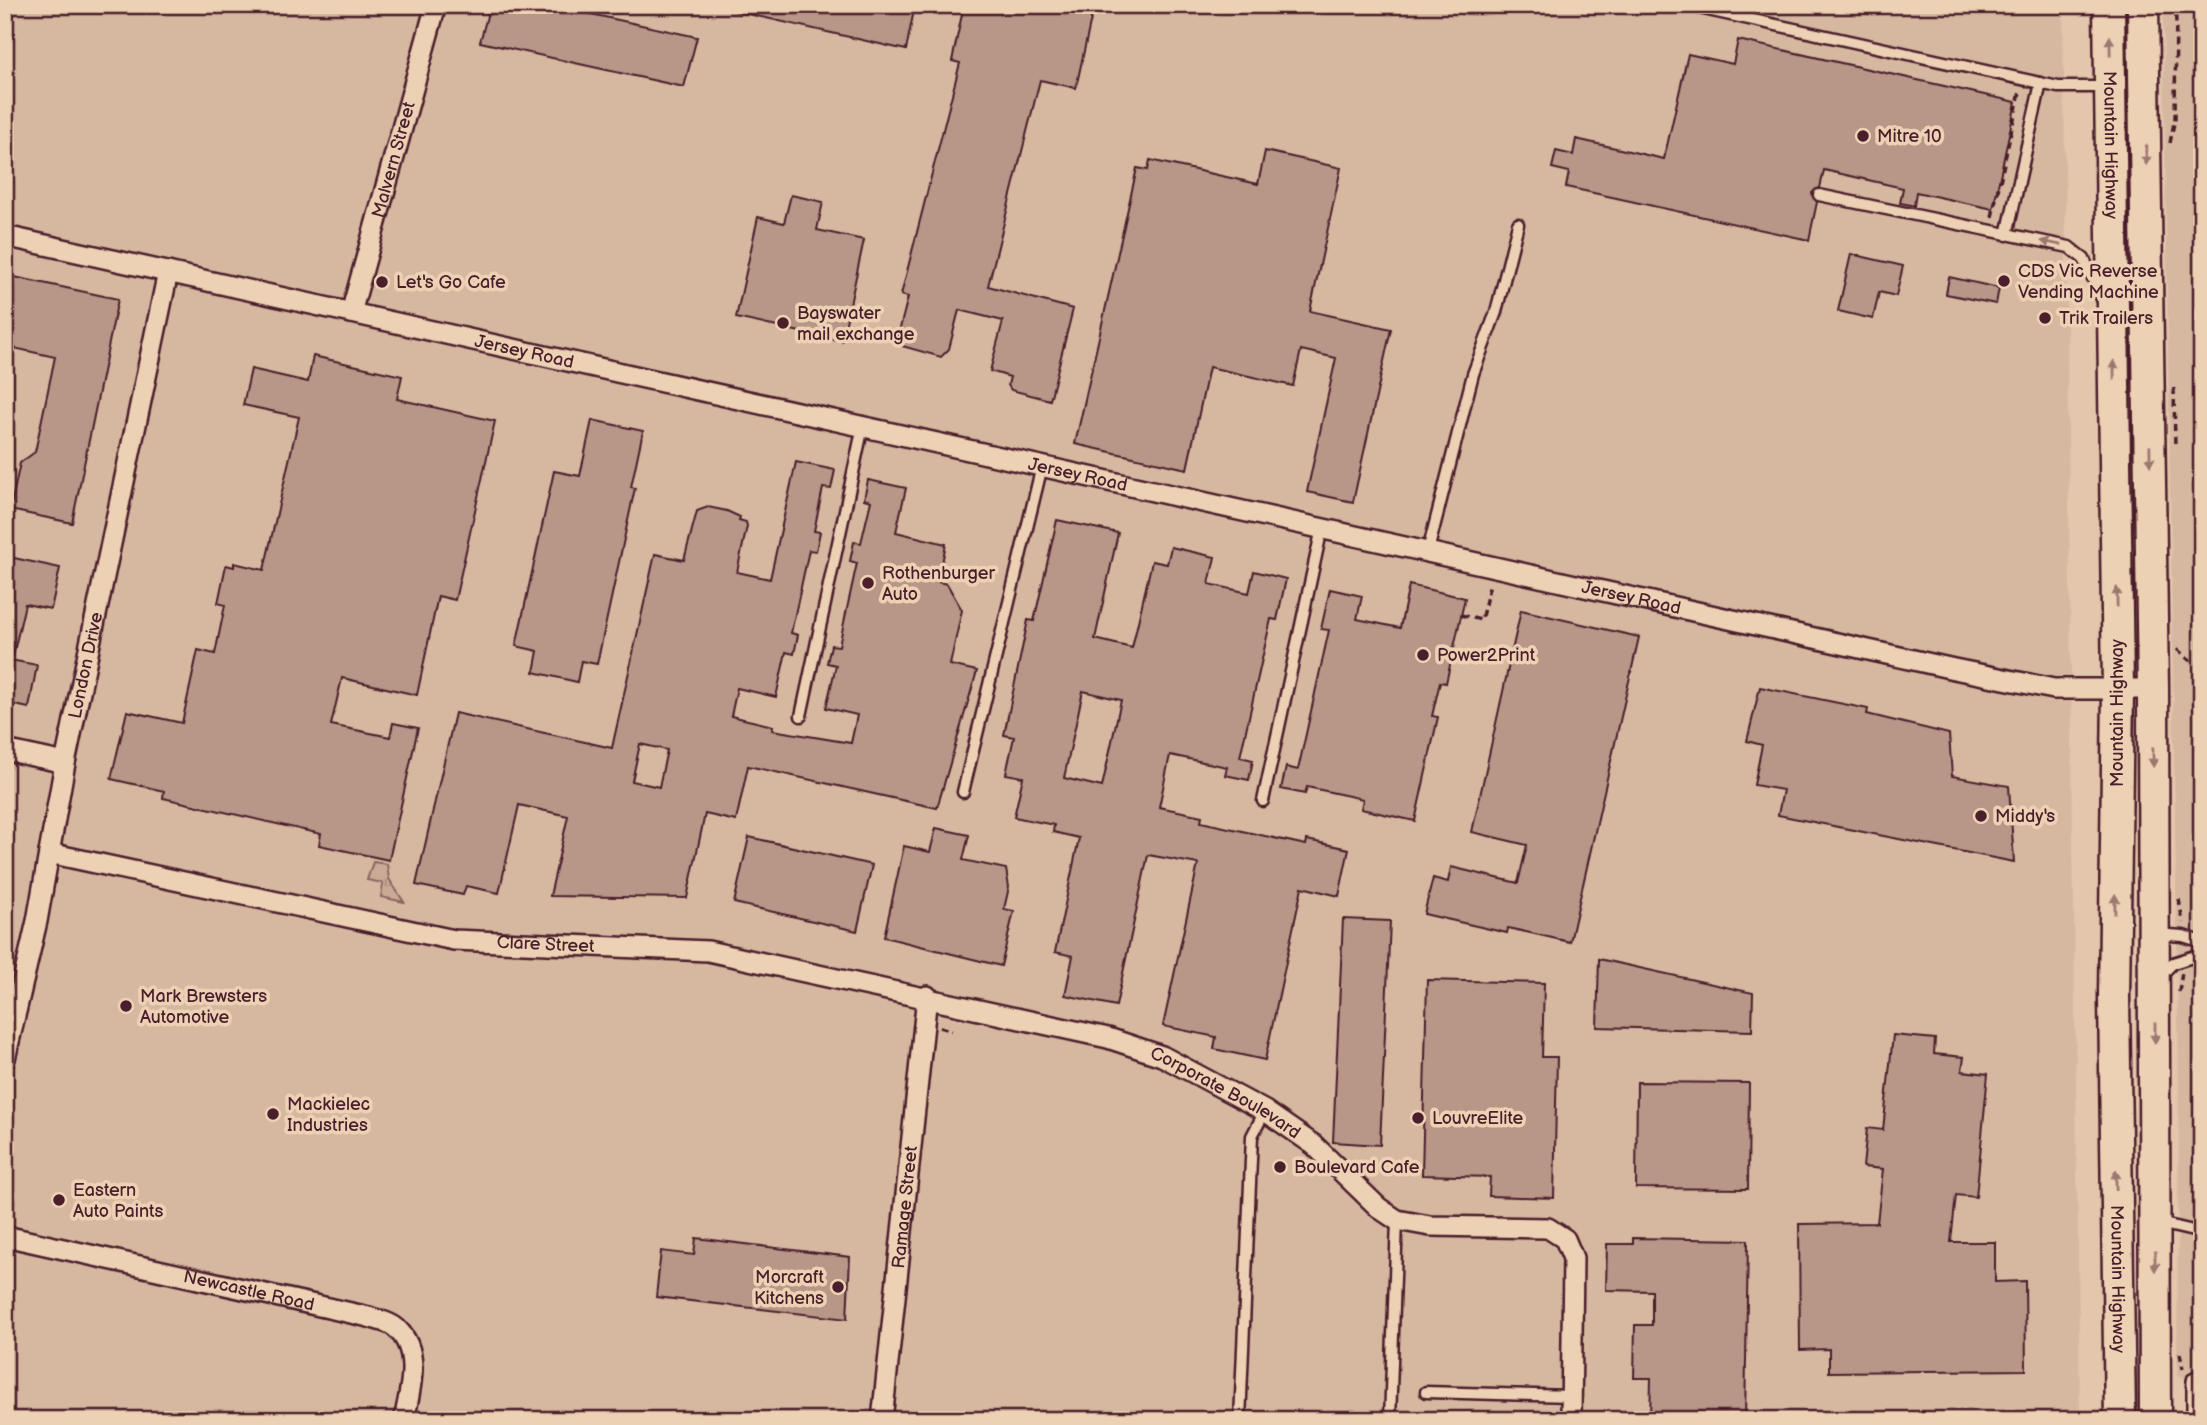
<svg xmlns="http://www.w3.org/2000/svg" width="2207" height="1425" font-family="'Balsamiq Sans',sans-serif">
	<defs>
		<pattern id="grass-tufts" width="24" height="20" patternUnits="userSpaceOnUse" patternTransform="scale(1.75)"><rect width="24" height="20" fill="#caaa96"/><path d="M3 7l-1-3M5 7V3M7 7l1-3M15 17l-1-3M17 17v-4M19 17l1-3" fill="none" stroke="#a68a7b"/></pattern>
	</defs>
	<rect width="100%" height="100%" fill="#e3c6ac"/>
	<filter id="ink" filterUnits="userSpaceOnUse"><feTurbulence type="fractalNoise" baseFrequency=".0143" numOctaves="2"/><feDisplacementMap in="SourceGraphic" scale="14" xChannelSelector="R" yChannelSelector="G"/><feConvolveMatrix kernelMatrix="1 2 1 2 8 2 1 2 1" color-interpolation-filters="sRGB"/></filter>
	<g filter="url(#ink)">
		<path fill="#d6b8a1" d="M5 5H2063L2080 1420H5Z
			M2163 5H2202V1381L2177 1376 2179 1086Z"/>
		<path fill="url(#grass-tufts)" stroke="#8a6460" stroke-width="2" d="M373 862 387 864 389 879 404 902 381 897 383 883 367 880Z"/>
		<path fill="#b89788" stroke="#4a1f2b" stroke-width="2" fill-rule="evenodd" d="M490 5H549L697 37 684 87 480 42Z
			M736 5H915L906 50 735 11Z
			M964 5H1094L1076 88 1040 80 988 286 1073 309 1050 400 1011 390 1008 385 1010 377 990 371 1003 321 959 310 949 349 941 357 902 346 898 336 908 297 901 295 960 63 952 61Z
			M1738 40 2016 102 1993 209 1916 192 1914 206 1906 204 1900 203 1903 188 1824 170 1820 188 1812 193 1817 202 1809 240 1566 187 1569 172 1552 168 1556 151 1573 155 1576 139 1664 159 1688 54 1733 64Z
			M1265 151 1341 168 1310 311 1391 329 1353 502 1307 492 1336 358 1301 350 1293 386 1209 367 1187 469 1075 444 1137 168 1148 170 1150 160 1258 184Z
			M791 195 823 202 817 230 864 240 842 341 736 318 758 217 784 223Z
			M1851 254 1903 266 1896 296 1879 292 1873 319 1838 311Z
			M5 275 118 299 72 523 10 510 20 463 35 452 55 357 5 346Z
			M1949 277 1999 288 1996 304 1946 294Z
			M313 356 402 376 397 399 495 421 455 600 438 596 417 695 342 678 331 725 390 737 393 723 418 728 389 860 319 845 321 834 163 798 164 791 111 779 127 711 182 723 198 650 215 654 225 605 218 603 226 565 234 567V563L264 570 299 417 243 405 251 369 308 382Z
			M592 420 643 431 631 487 635 488 597 664 581 661 577 682 534 672 538 651 516 646 554 471 580 476Z
			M796 462 835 470 831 489 823 488 814 531 820 532 816 551 809 550 791 633 798 635 794 654 786 652 776 697 737 688 731 716 773 726 772 730 851 743 857 715 826 708 836 665 827 663 831 645 839 646 848 604 857 563 850 561 854 542 861 543 871 501 864 499 868 480 906 488 896 532 946 544 938 582 947 584 962 610 950 665 977 671 937 808 748 766 736 821 705 814 687 898 550 896 568 816 519 805 499 893 466 886 463 895 416 885 455 713 612 748 655 554 684 560 697 511 708 507 727 511 740 517 739 520 746 522 747 526 737 572 770 579ZM640 744 667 750 659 787 632 781Z
			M1057 520 1118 533 1095 639 1132 648 1152 561 1167 564 1171 547 1215 557 1209 584 1249 593 1254 571 1286 579 1277 620 1271 619 1240 757 1253 760 1249 780 1225 775 1227 767 1170 755 1159 807 1202 816 1201 822 1306 845 1307 840 1349 849 1339 896 1302 887 1265 1060 1214 1049 1216 1037 1163 1026 1198 864 1148 855 1116 1006 1065 995 1073 956 1055 952 1079 838 1053 832 1054 825 1014 817 1023 777 1006 774 1014 737 1004 735 1028 620 1034 621ZM1083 691 1121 700 1102 787 1064 778Z
			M5 556 60 568 51 609 25 604 13 656 5 655Z
			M1409 585 1465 598 1446 683 1440 682 1432 716 1438 717 1415 821 1361 809 1363 799 1307 787 1305 794 1281 789 1286 767 1298 770 1329 630 1321 629 1330 589 1362 596 1357 619 1400 628Z
			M1521 610 1639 637 1570 942 1508 928 1507 933 1424 914 1433 878 1448 882 1451 867 1518 883 1527 845 1472 832Z
			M5 659 37 665 29 708 5 703Z
			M1760 687 1868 709 1867 714 1949 734 1952 776 2009 786 2014 862 1778 815 1783 790 1754 785 1762 745 1747 741Z
			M936 828 969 835 963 860 1006 869 1009 887 1004 909 1014 911 1001 966 884 937 904 846 930 852Z
			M749 837 872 865 857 931 734 903Z
			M1343 919 1390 921 1380 1145 1333 1142Z
			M1599 959 1753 993 1752 1031 1597 1027Z
			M1427 980 1544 983 1542 1057H1557L1554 1198 1489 1196 1490 1177 1422 1175Z
			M1893 1035 1935 1039 1934 1054 1964 1057 1962 1071 1988 1074 1976 1197 1956 1195 1951 1242H1995V1282L2025 1281 2026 1370 1829 1372V1349L1800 1350 1799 1224 1877 1223 1883 1169 1863 1167 1867 1128 1883 1130Z
			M1637 1082 1749 1083 1748 1189 1636 1188Z
			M696 1238 850 1257 847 1319 656 1297 661 1251 694 1255Z
			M1633 1238 1748 1240 1745 1420H1650L1651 1378H1634L1635 1325H1652V1291L1606 1290 1607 1244H1633Z"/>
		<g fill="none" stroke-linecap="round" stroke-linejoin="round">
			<g stroke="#4a1f2b" stroke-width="15">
				<path id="lane" d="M1685 5 2058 87H2106
					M1819 195 2069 247 2084 259 2102 299
					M2007 235 2041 83
					M1428 551 1473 374 1496 312 1518 224
					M801 716 863 426
					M963 792 1042 466
					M1263 801 1322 528
					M2155 934 2183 936 2202 942
					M2160 976 2173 963 2202 954
					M2159 1223 2202 1233
					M1426 1392 1571 1396
					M1240 1420 1252 1136 1265 1111
					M1390 1420 1397 1220"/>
			</g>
			<g stroke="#4a1f2b" stroke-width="24">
				<g id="street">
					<path id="s1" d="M5 236 1954 669 2054 689H2153"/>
					<path id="s2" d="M351 313 436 5"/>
					<path d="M5 750 65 763"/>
					<path id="s3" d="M49 853 454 940 708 951 1108 1038 1162 1056 1265 1111 1314 1145 1379 1208 1397 1220 1430 1226 1548 1228 1565 1239 1573 1258 1571 1420"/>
					<path id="s4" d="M5 1059 37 921 65 763 168 272"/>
					<path id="s5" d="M5 1236 369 1317C377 1320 390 1322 396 1328 422 1351 410 1391 404 1420"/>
					<path d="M2197 1381V1420"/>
					<path id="s6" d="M882 1420 927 996"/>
				</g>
			</g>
			<g stroke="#4a1f2b" stroke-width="35">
				<g id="primary">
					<path id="s7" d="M2109 5 2118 690 2114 997 2120 1420"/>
					<path d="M2143 5 2153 689 2155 1420"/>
				</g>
			</g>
			<path stroke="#4a1f2b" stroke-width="3.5" stroke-dasharray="7 5" stroke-linecap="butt" d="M2170 143 2175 118 2176 5
				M1992 217 2020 92
				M2174 388 2175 447
				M1461 615 1481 620 1490 584
				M2177 649 2189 660 2202 663
				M2179 899 2183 923
				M2179 992 2182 972
				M940 1027 952 1031
				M2180 1353 2183 1369"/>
			<use href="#lane" stroke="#edd1b4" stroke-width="10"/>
			<use href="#street" stroke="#edd1b4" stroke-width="19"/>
			<use href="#primary" stroke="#edd1b4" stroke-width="30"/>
		</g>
		<defs><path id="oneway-solid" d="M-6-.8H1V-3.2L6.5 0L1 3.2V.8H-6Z" transform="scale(1.75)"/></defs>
		<g fill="#9c7870">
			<use href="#oneway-solid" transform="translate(2110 46) rotate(-91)"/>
			<use href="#oneway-solid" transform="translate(2146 155) rotate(89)"/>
			<use href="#oneway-solid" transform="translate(2051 243) rotate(-168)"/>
			<use href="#oneway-solid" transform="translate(2114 370) rotate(-91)"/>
			<use href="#oneway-solid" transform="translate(2150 456) rotate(89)"/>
			<use href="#oneway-solid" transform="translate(2117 597) rotate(-91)"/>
			<use href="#oneway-solid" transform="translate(2153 757) rotate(89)"/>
			<use href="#oneway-solid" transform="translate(2115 904) rotate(-89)"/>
			<use href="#oneway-solid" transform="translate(2155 1033) rotate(90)"/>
			<use href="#oneway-solid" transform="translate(2116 1180) rotate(-91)"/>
			<use href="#oneway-solid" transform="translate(2155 1261) rotate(90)"/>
		</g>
	</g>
	<g fill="#4a1f2b" stroke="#edd1b4" stroke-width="2.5">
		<circle cx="1863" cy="136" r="7"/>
		<circle cx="2004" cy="281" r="7"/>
		<circle cx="382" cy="282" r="7"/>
		<circle cx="2045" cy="318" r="7"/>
		<circle cx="783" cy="323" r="7"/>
		<circle cx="868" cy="583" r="7"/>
		<circle cx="1423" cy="655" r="7"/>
		<circle cx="1981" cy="816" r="7"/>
		<circle cx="126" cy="1006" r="7"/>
		<circle cx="273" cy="1114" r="7"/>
		<circle cx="1418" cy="1118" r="7"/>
		<circle cx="1280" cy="1167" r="7"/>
		<circle cx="59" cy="1200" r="7"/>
		<circle cx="838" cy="1287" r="7"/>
	</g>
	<g text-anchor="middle" stroke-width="7" stroke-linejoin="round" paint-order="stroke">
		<g font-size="18" fill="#4a1f2b" stroke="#edd1b4" text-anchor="start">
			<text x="1877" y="142">Mitre 10</text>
			<text x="2018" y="277">CDS Vic Reverse<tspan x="2018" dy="21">Vending Machine</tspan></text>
			<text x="396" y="288">Let's Go Cafe</text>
			<text x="797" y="319">Bayswater<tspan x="797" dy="21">mail exchange</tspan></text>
			<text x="2059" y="324">Trik Trailers</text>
			<text x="882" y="579">Rothenburger<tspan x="882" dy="21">Auto</tspan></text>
			<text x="1437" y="661">Power2Print</text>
			<text x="1995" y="822">Middy's</text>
			<text x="140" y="1002">Mark Brewsters<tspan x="140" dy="21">Automotive</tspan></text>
			<text x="287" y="1110">Mackielec<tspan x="287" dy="21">Industries</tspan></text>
			<text x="1432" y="1124">LouvreElite</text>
			<text x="1294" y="1173">Boulevard Cafe</text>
			<text x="73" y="1196">Eastern<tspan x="73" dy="21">Auto Paints</tspan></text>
			<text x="824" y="1283" text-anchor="end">Morcraft<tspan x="824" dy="21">Kitchens</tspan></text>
		</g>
		<g font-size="18" fill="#4a1f2b" stroke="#edd1b4">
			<text dy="6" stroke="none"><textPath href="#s7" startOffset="140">Mountain Highway</textPath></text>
			<text dy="6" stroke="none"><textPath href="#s2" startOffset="159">Malvern Street</textPath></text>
			<text dy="6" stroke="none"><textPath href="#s1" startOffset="532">Jersey Road</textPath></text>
			<text dy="6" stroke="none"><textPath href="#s1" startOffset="1099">Jersey Road</textPath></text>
			<text dy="6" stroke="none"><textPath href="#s1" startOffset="1666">Jersey Road</textPath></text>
			<text dy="6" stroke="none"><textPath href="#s4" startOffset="402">London Drive</textPath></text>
			<text transform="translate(2117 713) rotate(-90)" y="6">Mountain Highway</text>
			<text dy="6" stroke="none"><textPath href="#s3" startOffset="506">Clare Street</textPath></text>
			<text dy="6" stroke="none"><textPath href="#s3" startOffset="1208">Corporate Boulevard</textPath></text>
			<text dy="6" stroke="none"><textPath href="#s6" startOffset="214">Ramage Street</textPath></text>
			<text dy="6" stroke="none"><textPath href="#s7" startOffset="1274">Mountain Highway</textPath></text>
			<text dy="6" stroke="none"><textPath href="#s5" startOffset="250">Newcastle Road</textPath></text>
		</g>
	</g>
	<rect width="2207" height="1425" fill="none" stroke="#edd1b4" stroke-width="28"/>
	<rect x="14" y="14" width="2179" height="1397" fill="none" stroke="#4a1f2b" stroke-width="2.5" filter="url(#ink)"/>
</svg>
